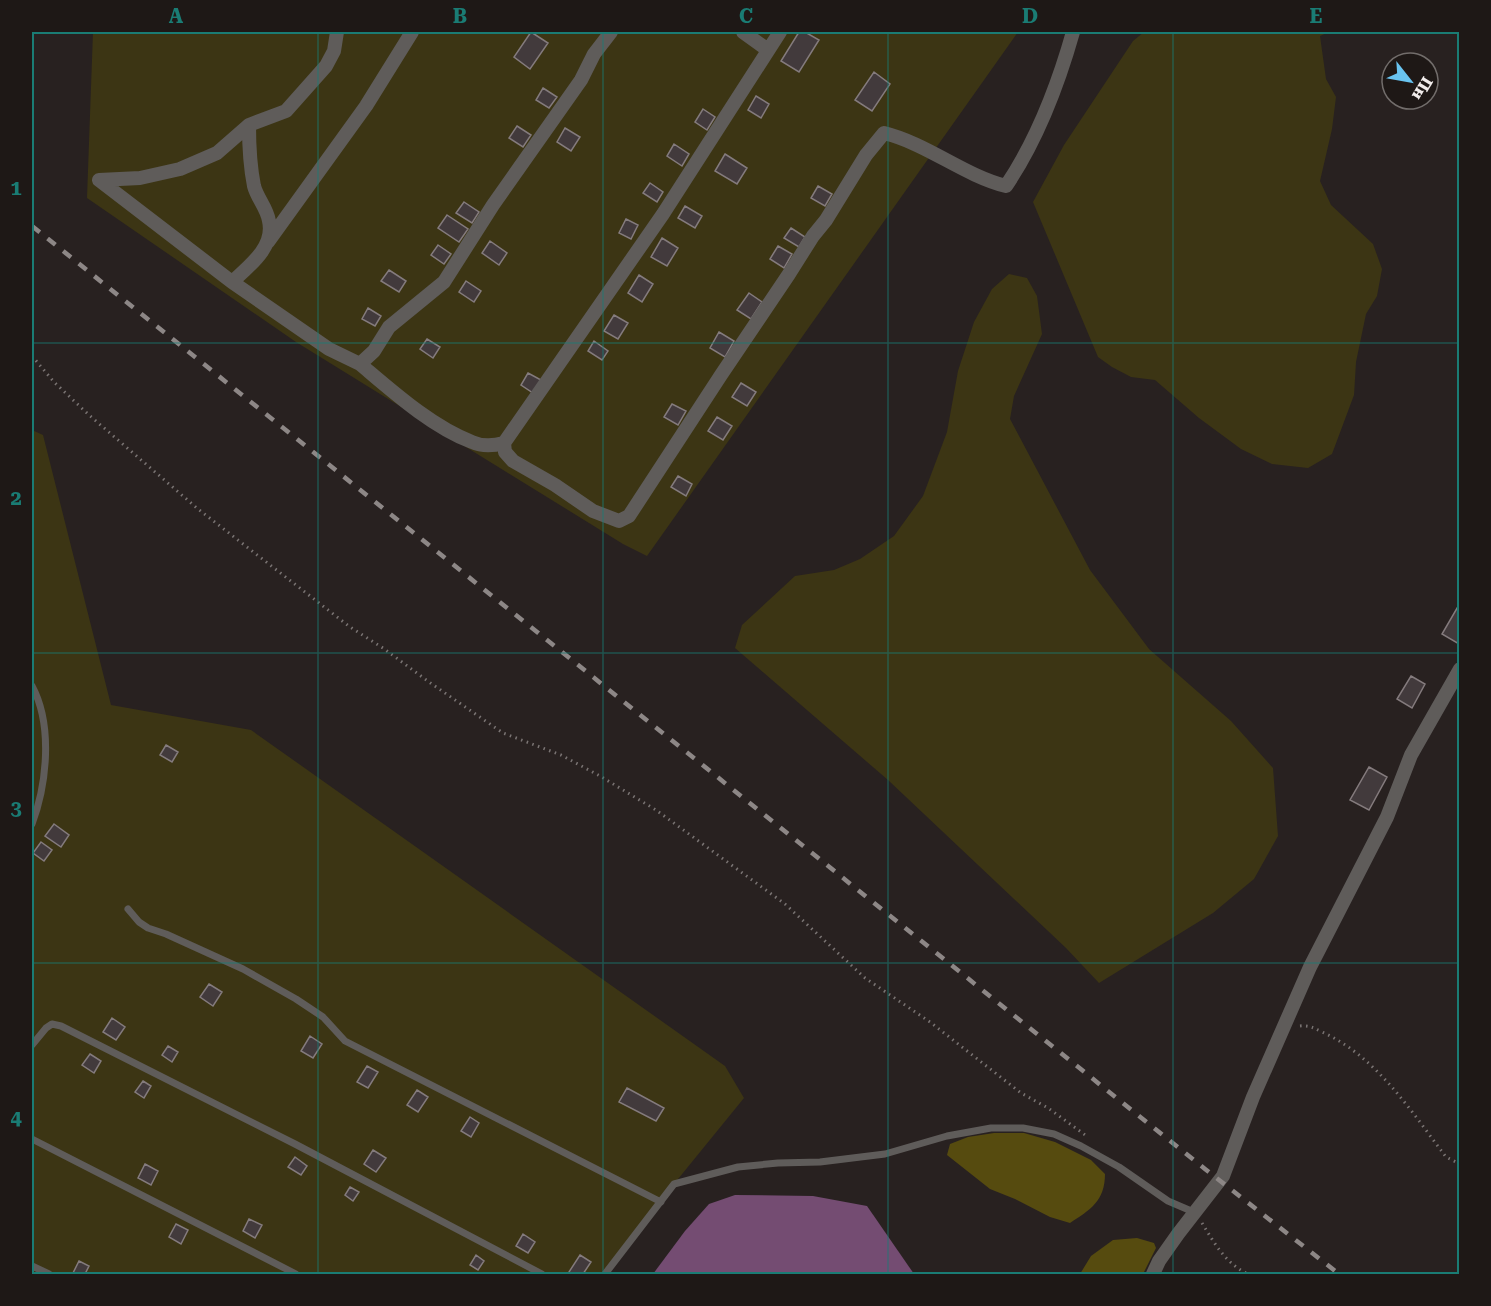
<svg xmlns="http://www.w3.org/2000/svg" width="1491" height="1306" font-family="'Roboto Serif',serif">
	<rect width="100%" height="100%" fill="#282120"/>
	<path fill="#3c3514" d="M93 32H1018L647 556 623 544 296 342 87 198Z
		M1144 32H1329L1320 36 1326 79 1336 97 1332 129 1320 181 1331 205 1373 244 1382 269 1377 296 1366 314 1356 362 1354 395 1332 454 1308 468 1272 464 1241 449 1199 418 1155 380 1131 377 1112 367 1098 357 1033 202 1064 145 1133 41Z
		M1009 274 1027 278 1037 296 1042 334 1014 396 1010 419 1090 570 1149 649 1231 721 1273 768 1278 836 1254 879 1213 913 1099 983 1066 948 888 780 735 648 742 625 795 576 834 570 860 559 894 536 923 496 947 432 958 371 974 322 992 289Z
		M32 430 43 435 111 705 251 730 725 1066 744 1098 674 1184 605 1274H32Z"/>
	<path fill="#564b0f" d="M994 1133H1024L1055 1142 1091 1160 1105 1174C1105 1201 1090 1210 1070 1223L1050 1217 1015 1199 990 1189 947 1155 950 1144 968 1137Z
		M1137 1238 1154 1243 1156 1248 1143 1274H1080L1091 1256 1113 1240Z"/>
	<path fill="#744c72" d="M735 1195 813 1196 867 1206 914 1274H653L685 1231 709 1204Z"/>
	<path fill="#423a3c" stroke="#847b7d" stroke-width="1.5" d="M531 32 548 43 530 69 514 57Z
		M799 32H805L819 40 799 72 781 61Z
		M874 72 890 84 872 111 855 100Z
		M543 88 557 97 549 108 536 100Z
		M756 96 769 104 761 118 748 110Z
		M703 109 715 117 707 130 695 122Z
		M517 126 531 135 523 147 509 138Z
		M565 128 580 137 571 151 557 142Z
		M674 144 689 154 682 166 667 156Z
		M725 154 747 168 737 184 715 171Z
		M650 183 663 192 657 202 643 193Z
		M818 186 832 194 825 206 811 198Z
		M464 202 479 212 472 223 456 213Z
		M685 206 702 216 695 228 678 218Z
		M447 215 468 229 459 242 438 228Z
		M626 219 638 225 631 239 619 233Z
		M791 228 805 237 799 247 784 238Z
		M662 238 678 248 667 266 651 257Z
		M490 241 507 253 499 265 482 253Z
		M438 245 451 254 444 264 431 255Z
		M778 246 792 254 784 268 770 259Z
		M389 270 406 281 399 292 381 281Z
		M639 275 653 284 642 302 628 293Z
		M466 281 481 291 474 302 459 292Z
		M749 293 762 302 751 319 737 310Z
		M368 308 381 316 375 326 362 319Z
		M614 315 628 323 618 339 604 331Z
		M719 332 734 341 725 357 710 348Z
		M427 339 440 347 433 358 420 349Z
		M594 341 608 351 602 360 588 351Z
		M528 373 541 380 533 393 521 385Z
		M741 383 756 392 747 406 732 397Z
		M672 404 686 411 678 425 664 417Z
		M717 417 732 426 723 440 708 431Z
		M678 476 692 484 686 496 671 487Z
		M1460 603V642L1459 644 1442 634Z
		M1411 676 1425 684 1412 708 1397 699Z
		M166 745 178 752 172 762 160 755Z
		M1369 767 1387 777 1369 810 1350 800Z
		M54 824 69 835 61 847 45 836Z
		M41 842 52 850 44 861 33 853Z
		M209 984 222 992 213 1006 200 997Z
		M112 1018 125 1027 116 1040 103 1032Z
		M310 1036 322 1044 313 1058 301 1051Z
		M168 1046 178 1052 172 1062 162 1055Z
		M90 1054 101 1061 94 1073 82 1065Z
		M367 1066 378 1072 368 1088 357 1082Z
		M143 1081 151 1086 144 1098 135 1092Z
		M627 1088 664 1108 656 1121 619 1102Z
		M417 1090 428 1097 418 1112 407 1105Z
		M470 1117 479 1123 471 1137 461 1131Z
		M373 1150 386 1158 376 1172 364 1164Z
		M295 1157 307 1166 301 1175 288 1167Z
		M145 1164 158 1171 151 1185 138 1178Z
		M350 1187 359 1192 353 1201 345 1195Z
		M249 1219 262 1225 255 1238 243 1231Z
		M176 1224 188 1230 181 1244 169 1237Z
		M523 1234 535 1242 528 1253 516 1246Z
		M476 1255 484 1261 478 1270 470 1265Z
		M580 1255 591 1262 583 1274H572L569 1272Z
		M79 1261 89 1266 85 1274 73 1273Z"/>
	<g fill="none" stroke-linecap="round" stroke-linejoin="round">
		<path stroke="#7a7473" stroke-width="3" stroke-dasharray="1.5 4.5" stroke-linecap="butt" d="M32 356 54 382 89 415 198 509 350 627 383 648 429 682 503 733 561 755 600 776 656 810 785 904 865 978 930 1022 1021 1093 1048 1108 1088 1137
			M1300 1026C1309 1025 1314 1028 1322 1032 1376 1056 1411 1111 1446 1157L1460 1164
			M1202 1223C1215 1244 1225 1263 1248 1274"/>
		<path stroke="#5f5c5a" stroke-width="7" d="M32 686C53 725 47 784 32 824
			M128 909 139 922 148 928 166 934 243 969 296 999 323 1017 345 1041 661 1202
			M32 1045 46 1028 52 1024 61 1026 295 1144 542 1274
			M32 1139 296 1274
			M32 1266 49 1274
			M605 1274 674 1184 738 1167 778 1163 820 1162 885 1154 947 1136 991 1128H1023L1054 1134 1081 1146 1119 1167 1168 1201 1196 1213"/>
		<path stroke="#5f5c5a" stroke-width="14" d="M743 32 768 50
			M249 125C249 145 250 166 254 186 257 198 267 208 269 221 275 247 249 266 232 282L99 180 140 178 180 169 217 153 249 125 286 111 326 66 334 51 337 32
			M268 242 366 106 412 32
			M232 282 329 349 360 364 374 351 389 327 444 282 493 205 581 80 594 54 611 32
			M360 364C392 391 432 427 472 442 483 447 493 446 504 443L663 214 780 32
			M504 443 505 452 513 461 555 485 593 511 619 521 629 516 721 375 789 274 813 236 826 220 866 155 884 133C928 144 963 175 1006 186 1037 140 1058 85 1073 32
			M1153 1274 1159 1261 1178 1234 1223 1176 1253 1097 1310 967 1387 817 1411 755 1460 669"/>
		<path stroke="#8d8786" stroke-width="4.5" stroke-dasharray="10 10" stroke-linecap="butt" d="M32 226 1205 1169 1339 1274"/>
	</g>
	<path fill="none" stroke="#1a7c74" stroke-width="1.5" stroke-opacity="0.55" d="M318 32V1274M603 32V1274M888 32V1274M1173 32V1274M32 343H1460M32 653H1460M32 963H1460"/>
	<rect width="1491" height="1306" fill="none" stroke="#1e1816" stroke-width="66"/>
	<g transform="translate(1410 81) rotate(121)"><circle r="28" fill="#1e1816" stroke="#726d6b" stroke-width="1.5"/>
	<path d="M0-4.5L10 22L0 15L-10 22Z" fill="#69c4f1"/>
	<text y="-9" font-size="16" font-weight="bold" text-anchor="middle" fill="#f1eceb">Пн</text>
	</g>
	<rect x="33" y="33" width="1425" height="1240" fill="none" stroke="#1a7c74" stroke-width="2"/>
	<g font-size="20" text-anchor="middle" font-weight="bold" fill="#1a7c74">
		<text x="176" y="23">A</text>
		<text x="460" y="23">B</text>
		<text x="746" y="23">C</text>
		<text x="1030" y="23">D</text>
		<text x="1316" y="23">E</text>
		<text x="16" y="195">1</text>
		<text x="16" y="505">2</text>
		<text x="16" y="815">3</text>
		<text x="16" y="1125">4</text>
	</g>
</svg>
